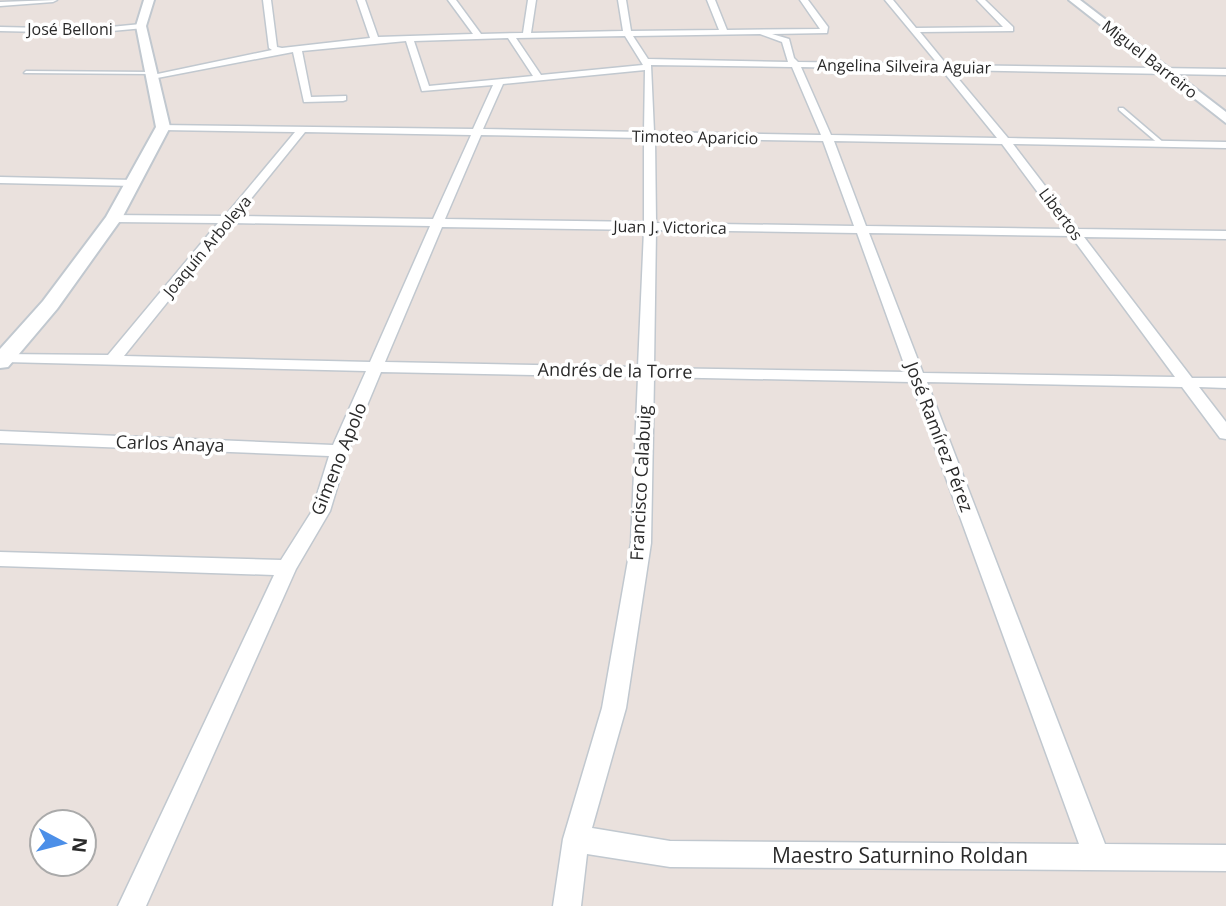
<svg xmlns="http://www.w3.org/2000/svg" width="1226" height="906" font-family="'Open Sans',sans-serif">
	<rect width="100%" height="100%" fill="#eae1dd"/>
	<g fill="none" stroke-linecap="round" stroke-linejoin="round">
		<g stroke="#c1c8cf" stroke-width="3">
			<path id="lane" d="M26 71 152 72 154 73 152 74 24 73Z
				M1119 108H1123L1164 143V145H1160L1119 110Z"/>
		</g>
		<g stroke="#c1c8cf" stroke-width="3">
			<path id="street" d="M57 0 53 2 0 6V2Z
				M263 0H271L277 47 282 48 370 38 357 0H365L378 37 473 34 448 0H456L481 34 523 33 528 0H536L531 33 623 31 618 0H626L631 31 719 30 707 0H715L727 30 820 29 800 0H808L828 27 827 33 772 34 789 39 794 58 798 62 938 64 885 0H893L916 28 1003 27 977 0H985L1013 27V31L920 32 947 65 1226 69V75L951 70 1008 138 1226 142V148L1013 144 1078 229 1226 231V239L1084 237 1192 378H1226V388L1199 387 1226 422V439L1220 438 1182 387 927 382 1105 844 1226 845V871L670 867 587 854 581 906H553L563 839 602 708 631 543 638 377 381 372 348 451 330 511 296 569 146 906H118L274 575 0 566V552L281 560 312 511 329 456 0 443V431L333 445 366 371 5 362 0 360V354L108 355 218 223 114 222 108 218 110 215 225 216 295 132 163 130 158 127 159 125 473 129 493 85 422 91 406 41 302 51 311 97 346 96V100L343 101 304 102 293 52 152 79 148 76 272 50 269 48ZM760 34 782 42 788 62 648 59 633 36ZM625 36 643 65 541 75 516 38ZM508 38 533 76 429 86 414 41ZM651 65 792 67 821 135 654 132ZM801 67 942 70 997 138 831 135ZM645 70 644 132 483 129 503 84ZM305 132 471 135 433 219 237 216ZM481 135 644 138V222L445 219ZM655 138 823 141 854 226 656 223ZM834 141 1002 144 1065 229 866 226ZM231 223 430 226 370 362 124 356ZM442 227 644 230 638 367 385 362ZM656 230 857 233 907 372 654 368ZM869 233 1071 236 1175 377 923 373ZM654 377 911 382 1079 844 670 841 592 828 626 708 651 543Z
				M141 24 144 28 90 33 0 31V27L90 29Z
				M0 177 134 180 140 183 134 186 0 183Z"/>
		</g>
		<g stroke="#c1c8cf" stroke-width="4">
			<path id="secondary" d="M144 0H154L146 26 170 127 122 218 57 309 8 367 0 368V349L43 301 106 217 156 127 136 26Z
				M1069 0H1080L1226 112V123Z"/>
		</g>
		<use href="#lane" fill="#fff" fill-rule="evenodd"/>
		<use href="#street" fill="#fff" fill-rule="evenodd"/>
		<use href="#secondary" fill="#fff" fill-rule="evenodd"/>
	</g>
	<g text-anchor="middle" stroke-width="7" stroke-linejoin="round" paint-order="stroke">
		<g font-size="16" fill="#2a2a2a" stroke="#fff">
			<text x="70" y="35">José Belloni</text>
			<text transform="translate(1150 59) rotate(38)" y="6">Miguel Barreiro</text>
			<text transform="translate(904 66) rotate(1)" y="6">Angelina Silveira Aguiar</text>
			<text transform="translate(695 137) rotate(1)" y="6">Timoteo Aparicio</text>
			<text transform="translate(1061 214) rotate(53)" y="6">Libertos</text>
			<text transform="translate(670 227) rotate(1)" y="6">Juan J. Victorica</text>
			<text transform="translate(207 246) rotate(-50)" y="6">Joaquín Arboleya</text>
		</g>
		<g font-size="18" fill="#2a2a2a" stroke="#fff">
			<text transform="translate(615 371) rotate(1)" y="6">Andrés de la Torre</text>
			<text transform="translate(939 437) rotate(69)" y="6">José Ramírez Pérez</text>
			<text transform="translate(170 444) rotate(2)" y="6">Carlos Anaya</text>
			<text transform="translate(339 459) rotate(-68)" y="6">Gimeno Apolo</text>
			<text transform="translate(641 483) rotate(-87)" y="6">Francisco Calabuig</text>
		</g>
		<g font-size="21" fill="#2a2a2a" stroke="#fff">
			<text x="900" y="863">Maestro Saturnino Roldan</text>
		</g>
	</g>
	<g transform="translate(63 843) rotate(97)"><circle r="33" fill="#ffffff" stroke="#aaaaaa" stroke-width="2"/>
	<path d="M0-5L12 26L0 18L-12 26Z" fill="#4c8fe8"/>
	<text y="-10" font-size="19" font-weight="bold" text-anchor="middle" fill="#2a2a2a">N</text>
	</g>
</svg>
